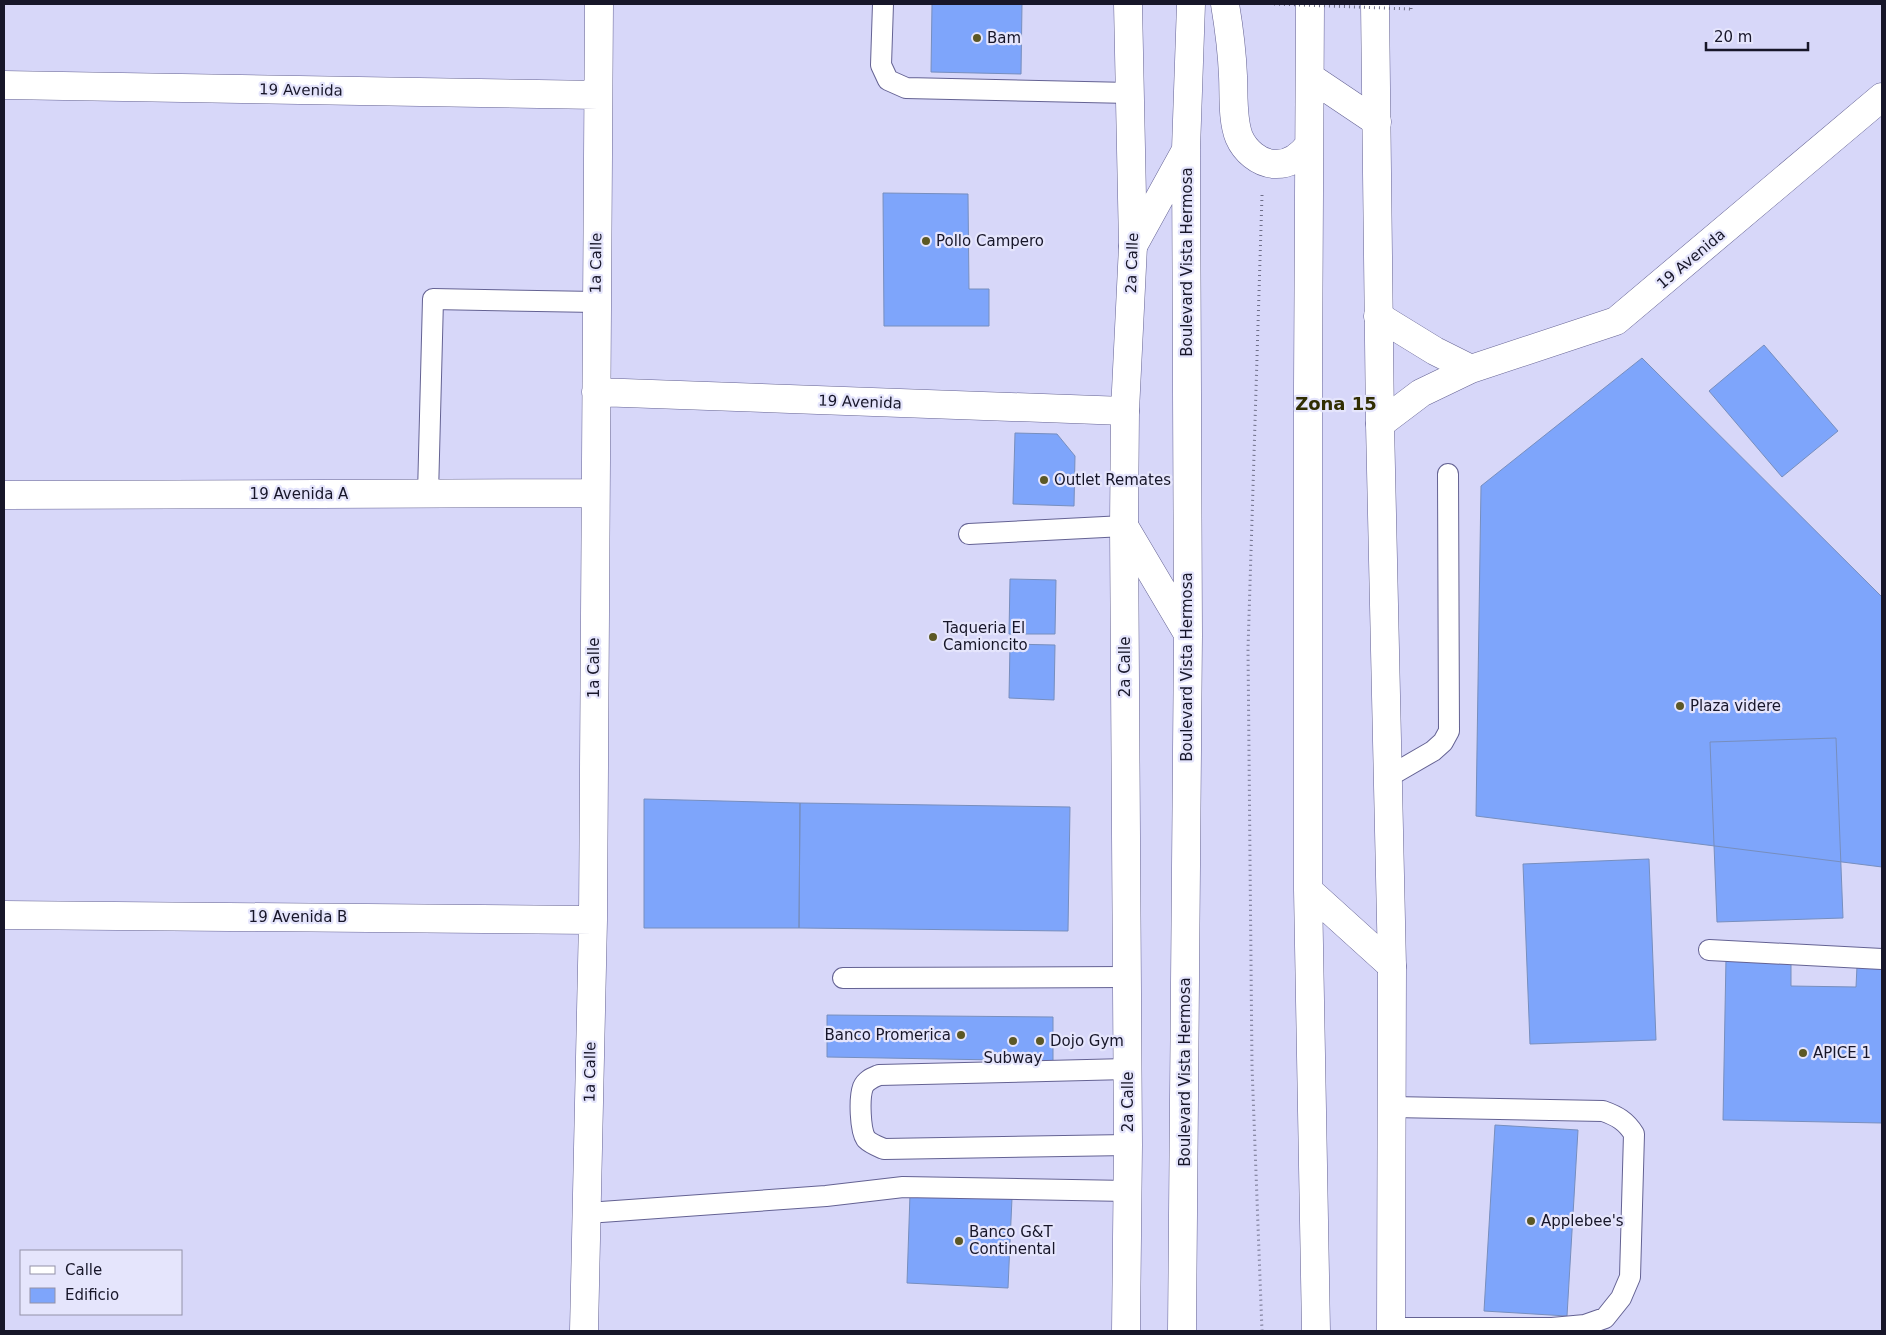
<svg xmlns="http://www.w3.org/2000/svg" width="1886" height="1335" font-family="'DejaVu Sans',sans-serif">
	<rect width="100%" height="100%" fill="#d7d7f9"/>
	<path fill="#7ea5fb" stroke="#778ebe" d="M932 4H1022L1021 74 931 72Z
		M883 193 968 194 969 289H989V326H884Z
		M1764 345 1838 431 1782 477 1709 391Z
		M1642 358 1882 597V867L1476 816 1481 486Z
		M1015 433 1057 434 1075 456 1074 506 1013 504Z
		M1010 579 1056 580 1055 634H1009Z
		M1010 644 1055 645 1054 700 1009 698Z
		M1836 738 1843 918 1717 922 1710 742Z
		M644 799 800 803 799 928H644Z
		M800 803 1070 807 1068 931 799 928Z
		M1649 859 1656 1040 1530 1044 1523 864Z
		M1726 958 1791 959V986L1856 987 1857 966 1882 967V1123L1723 1120Z
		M827 1015 1053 1017V1061L827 1057Z
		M1495 1125 1578 1130 1567 1316 1484 1311Z
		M910 1194 1012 1198 1008 1288 907 1283Z"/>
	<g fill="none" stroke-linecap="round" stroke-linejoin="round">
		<g stroke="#646293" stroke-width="22">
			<path id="service" d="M883 4 881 65 888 80 906 88 1130 93
				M428 494 433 299 596 302
				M969 534 1124 526
				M1388 777 1433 751 1443 742 1449 731 1448 474
				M1709 950 1882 959
				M843 978 1127 977
				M1127 1069 879 1075C872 1078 866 1080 863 1087 859 1098 860 1130 866 1139 871 1144 877 1146 884 1149L1128 1145
				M587 1213 826 1196 903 1187 1128 1191
				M1391 1328H1552L1585 1325 1605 1318 1621 1298 1630 1277 1634 1134C1626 1121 1617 1116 1603 1111L1392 1107"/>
		</g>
		<g stroke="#646293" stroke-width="29">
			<path id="minor" d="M4 85 598 95
				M1378 316 1435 351 1471 369
				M596 392 1125 411
				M1380 424 1421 393 1471 369 1616 321 1882 97
				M4 495 595 493
				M4 915 593 920
				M584 1331 593 920 599 4"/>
		</g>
		<g stroke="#646293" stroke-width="29">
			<path id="tertiary" d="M1375 4 1380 424 1392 966 1391 1331
				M1126 1331 1128 1145 1124 526 1125 411 1133 246 1128 4"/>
		</g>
		<g stroke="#646293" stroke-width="29">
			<path id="primary" d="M1225 4C1229 28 1232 51 1233 76 1234 95 1232 119 1239 137 1245 151 1259 163 1274 164 1289 165 1300 157 1309 145
				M1310 4 1308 385V890L1316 1331
				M1310 77 1377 122
				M1133 246 1186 150
				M1124 526 1188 634
				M1308 890 1392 966
				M1182 1331 1188 635 1186 149 1191 4"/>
		</g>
		<path stroke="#6f6f89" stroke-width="3" stroke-dasharray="1 4" stroke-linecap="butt" d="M1411 9V4
			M1262 195 1248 649 1252 1067 1262 1331"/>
		<use href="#service" stroke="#fff" stroke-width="20"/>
		<use href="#minor" stroke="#fff" stroke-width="28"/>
		<use href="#tertiary" stroke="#fff" stroke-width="28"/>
		<use href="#primary" stroke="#fff" stroke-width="28"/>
		<path stroke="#6f6f89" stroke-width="3" stroke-dasharray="1 4" stroke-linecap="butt" d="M1274 4 1411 9"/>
	</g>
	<g fill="#5c5825" stroke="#e5e5fc" stroke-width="2">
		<circle cx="977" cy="38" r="5"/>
		<circle cx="926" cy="241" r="5"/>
		<circle cx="1044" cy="480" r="5"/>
		<circle cx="933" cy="637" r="5"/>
		<circle cx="1680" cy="706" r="5"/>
		<circle cx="961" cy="1035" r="5"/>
		<circle cx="1013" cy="1041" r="5"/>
		<circle cx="1040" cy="1041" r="5"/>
		<circle cx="1803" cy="1053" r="5"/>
		<circle cx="1531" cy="1221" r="5"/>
		<circle cx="959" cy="1241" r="5"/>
	</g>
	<g text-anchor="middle" stroke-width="4.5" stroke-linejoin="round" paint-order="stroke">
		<g font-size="15" fill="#171629" stroke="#e5e5fc" text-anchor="start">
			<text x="987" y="43">Bam</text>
			<text x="936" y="246">Pollo Campero</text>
			<text x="1054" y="485">Outlet Remates</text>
			<text x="943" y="633">Taqueria El<tspan x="943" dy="17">Camioncito</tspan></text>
			<text x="1690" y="711">Plaza videre</text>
			<text x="951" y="1040" text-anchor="end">Banco Promerica</text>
			<text x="1050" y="1046">Dojo Gym</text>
			<text x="1813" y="1058">APICE 1</text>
			<text x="1013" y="1063" text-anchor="middle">Subway</text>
			<text x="1541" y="1226">Applebee's</text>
			<text x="969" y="1237">Banco G&amp;T<tspan x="969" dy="17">Continental</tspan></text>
		</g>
		<g font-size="15" fill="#171629" stroke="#e5e5fc">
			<text transform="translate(301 90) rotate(1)" y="5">19 Avenida</text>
			<text transform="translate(1691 259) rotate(-40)" y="5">19 Avenida</text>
			<text transform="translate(1187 262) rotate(-90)" y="5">Boulevard Vista Hermosa</text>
			<text transform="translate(596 263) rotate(-89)" y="5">1a Calle</text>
			<text transform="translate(1132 263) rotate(-88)" y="5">2a Calle</text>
			<text transform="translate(860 402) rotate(2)" y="5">19 Avenida</text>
			<text x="299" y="499">19 Avenida A</text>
			<text transform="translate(1125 667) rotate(-90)" y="5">2a Calle</text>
			<text transform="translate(1187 667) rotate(-90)" y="5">Boulevard Vista Hermosa</text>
			<text transform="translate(594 668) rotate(-90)" y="5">1a Calle</text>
			<text x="298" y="922">19 Avenida B</text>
			<text transform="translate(590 1072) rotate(-89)" y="5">1a Calle</text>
			<text transform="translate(1185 1072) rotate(-90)" y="5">Boulevard Vista Hermosa</text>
			<text transform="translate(1128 1102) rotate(-90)" y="5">2a Calle</text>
		</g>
		<g font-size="18" font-weight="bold" fill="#312e02" stroke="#e5e5fc">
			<text x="1336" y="410">Zona 15</text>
		</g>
	</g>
	<rect width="1886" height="1335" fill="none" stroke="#171629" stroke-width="10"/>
	<rect x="20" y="1250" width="162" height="65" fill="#e5e5fc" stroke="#9392a8"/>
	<rect x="30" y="1266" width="25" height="8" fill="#ffffff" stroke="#9392a8"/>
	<text x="65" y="1275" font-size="15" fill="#171629">Calle</text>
	<rect x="30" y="1288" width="25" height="15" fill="#7ea5fb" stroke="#9392a8"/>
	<text x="65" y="1300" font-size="15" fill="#171629">Edificio</text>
	<path d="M1706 42v8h102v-8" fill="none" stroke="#171629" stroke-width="2.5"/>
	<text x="1714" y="42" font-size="15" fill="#171629" stroke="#e5e5fc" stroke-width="4" paint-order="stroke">20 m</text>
</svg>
